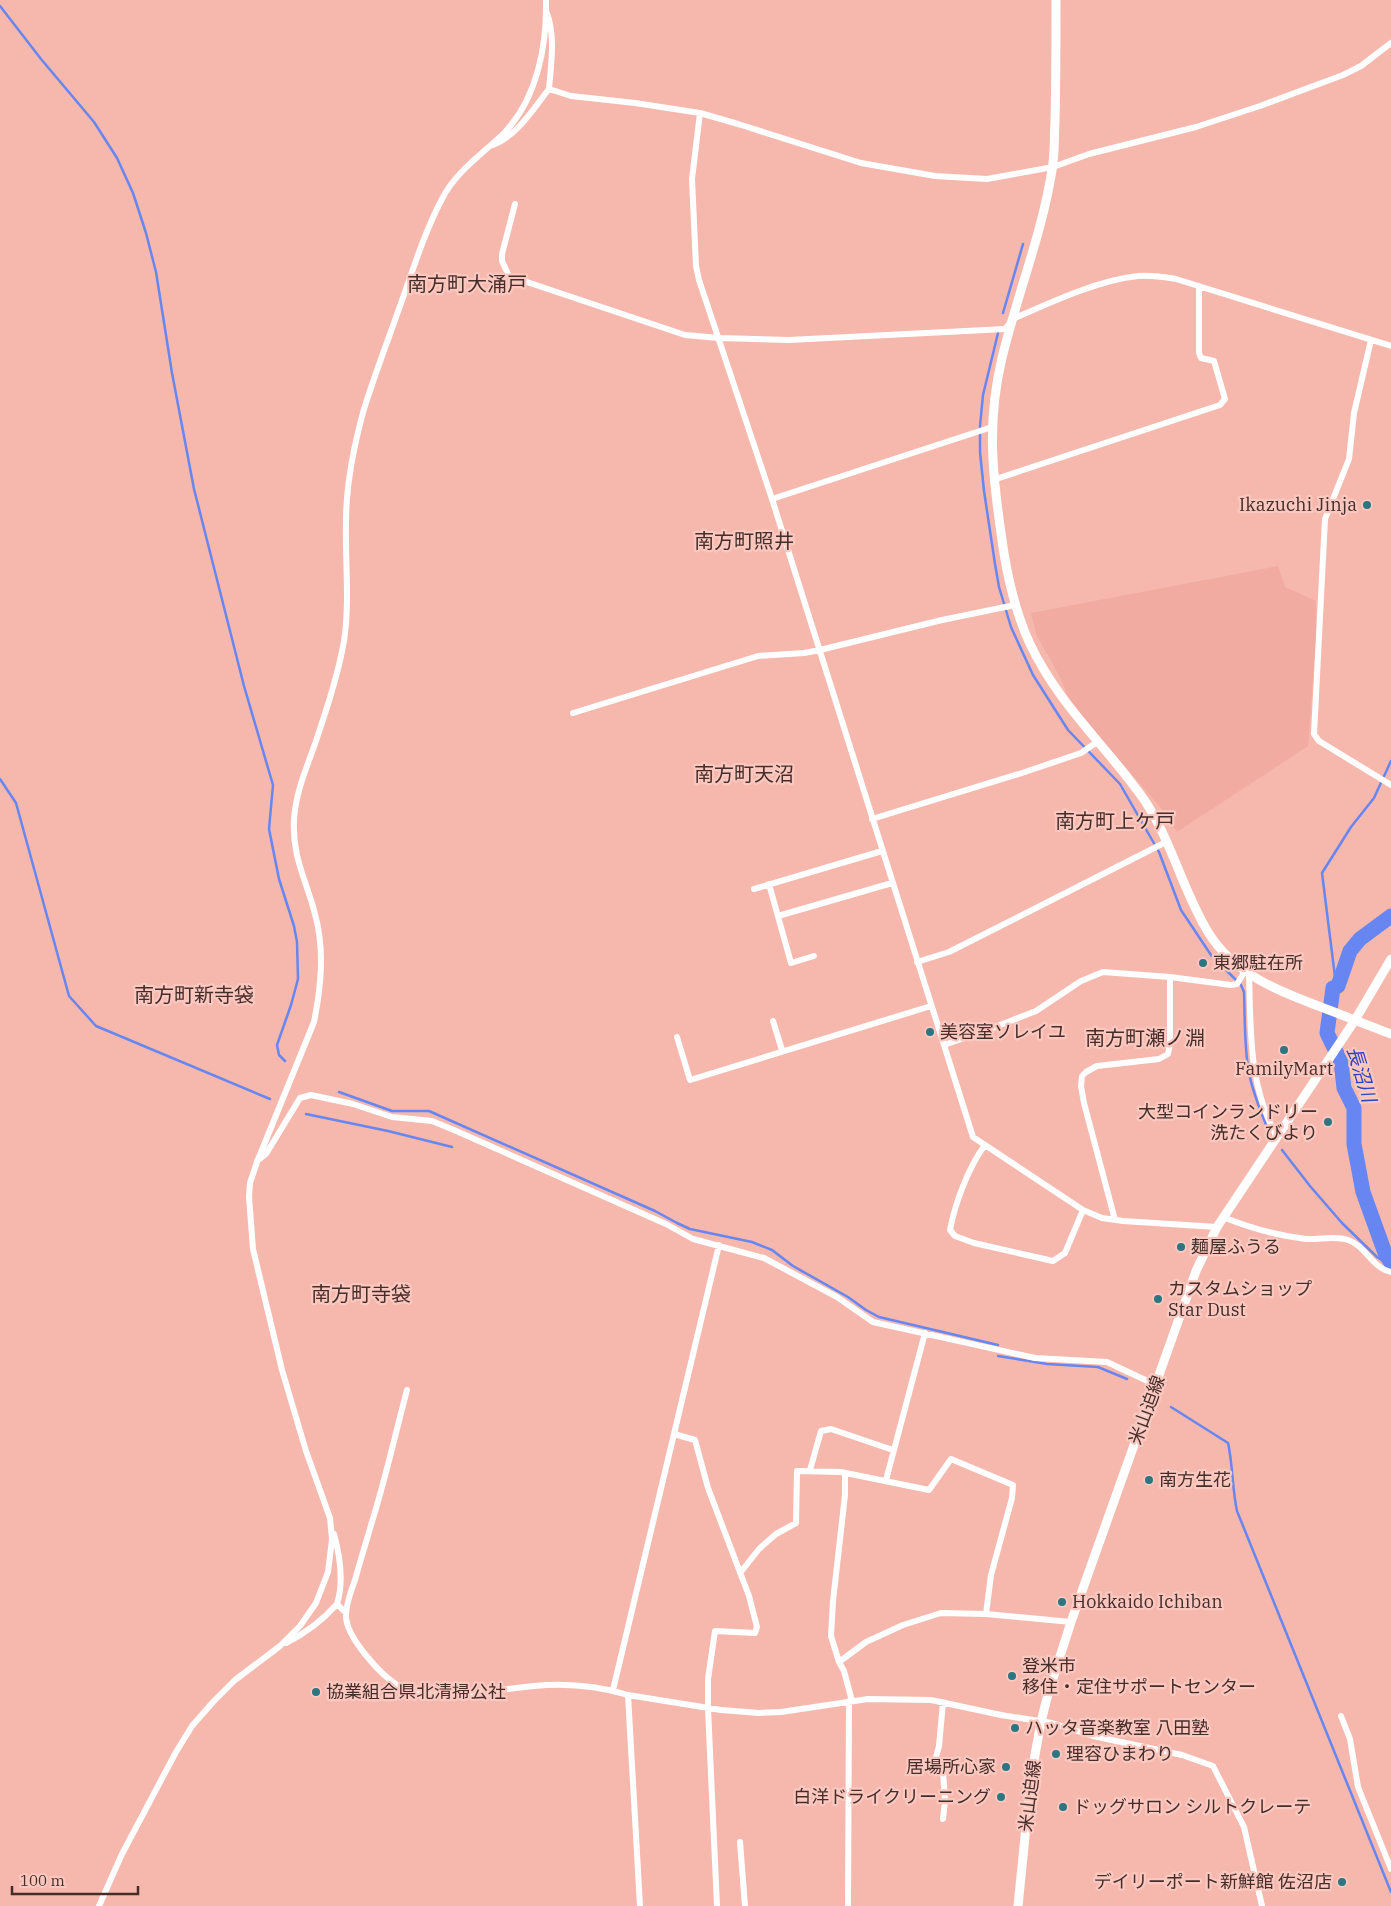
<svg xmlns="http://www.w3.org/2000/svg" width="1391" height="1906" font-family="'IBM Plex Serif','Noto Sans JP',serif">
	<rect width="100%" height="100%" fill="#f6b8ad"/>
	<path fill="#f2aba0" d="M1278 566 1285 587 1316 601V640L1308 746 1177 832 1160 807 1071 704 1061 679 1036 634 1031 613Z"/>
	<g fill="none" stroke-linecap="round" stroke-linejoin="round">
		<path stroke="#6786f1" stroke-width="2.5" d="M0 6 41 59 94 122 117 158 133 193 146 233 156 272 172 373 194 489 244 686 273 785 269 829 279 879 294 926 297 942 298 979 291 1005 277 1045 279 1055 285 1061
			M1003 313 1023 244
			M998 333 983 395 980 426V452L984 491 995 564 999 587 1011 627 1033 675 1068 730 1120 784 1159 852 1181 910 1211 955 1241 985 1244 992C1245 1019 1244 1047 1249 1073 1253 1094 1261 1112 1269 1132
			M0 779 16 803 69 996 96 1026 270 1099
			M1333 988 1335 977 1322 873 1351 827 1374 798 1391 761
			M339 1092 392 1111H429L655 1211 677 1223 690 1229 752 1242 772 1250 793 1266 848 1297 866 1310 879 1317 998 1345
			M306 1114 388 1131 452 1147
			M1282 1150 1310 1186 1342 1223 1377 1257 1391 1266
			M998 1356 1047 1364 1098 1367 1127 1379
			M1171 1407 1228 1443C1233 1465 1232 1488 1237 1511L1391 1892"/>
		<path stroke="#6786f1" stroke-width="15" d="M1391 916 1360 939 1350 951 1338 986 1333 988 1327 1033 1341 1062 1344 1088 1354 1108V1144L1363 1192 1385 1253 1391 1263"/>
		<path stroke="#fff" stroke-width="6" d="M546 11C556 34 551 65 549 89
			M700 113 692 179 696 266 699 280 772 499 973 1137 1083 1210 1102 1218 1123 1221 1217 1227
			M493 145C518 135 533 109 549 89L571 96 635 103 700 113 738 124 861 163 935 176 987 179 1053 167 1089 154 1196 127 1260 106 1343 75 1361 66 1391 43
			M515 204 502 254V261L509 276 685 335 719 338 789 340 1005 329 1013 319C1049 303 1098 280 1138 276 1151 275 1164 277 1176 279L1391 346
			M1371 340 1354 413 1349 459 1325 519 1314 734 1319 741 1391 785
			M993 480 1220 405 1225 399 1214 361 1201 358 1199 353V286
			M772 499 992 427
			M573 713 758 656 804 653 820 650 942 620 1015 605
			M872 819 1022 773 1081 753 1097 742
			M769 884 791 963 814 956
			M754 889 882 851
			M778 916 892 883
			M917 962 949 952 1166 842
			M1249 974C1251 1032 1248 1084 1277 1137
			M773 1021 782 1050
			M677 1037 690 1080 931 1006
			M944 1045 990 1029 1036 1011 1081 981 1103 972 1170 977 1231 985 1237 984 1245 971
			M985 1145C969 1166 955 1203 950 1230L955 1236 974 1243 1053 1261 1065 1253 1083 1210
			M257 1161 266 1154 300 1098 311 1095 353 1104 392 1117 432 1121 454 1130 666 1224 693 1239 764 1258 837 1297 873 1322 1035 1358 1107 1362 1156 1385
			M1223 1217C1248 1227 1278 1236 1306 1239 1319 1240 1335 1235 1348 1240 1366 1246 1372 1268 1391 1272
			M1115 1220 1084 1103 1081 1086 1082 1076 1086 1072 1097 1066 1159 1059 1168 1054 1170 1044V977
			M407 1390C395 1435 385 1481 371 1525 366 1543 360 1561 355 1580 351 1591 346 1603 346 1616 346 1637 380 1674 397 1685 408 1692 423 1695 436 1695 469 1695 502 1689 534 1686 565 1683 598 1686 628 1695L721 1710 759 1713 781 1712 868 1699 931 1700 1001 1715 1052 1723 1093 1736 1182 1755 1213 1766 1244 1827 1262 1906
			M810 1470 821 1431 831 1429 893 1450
			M886 1480 925 1333
			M334 1534C340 1556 344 1582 337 1604L346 1613
			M740 1573 759 1549 776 1534 796 1523 797 1471 841 1472 929 1490 951 1459 1013 1485 1012 1498 991 1575 986 1614
			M286 1643C306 1633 322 1621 337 1604
			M839 1662 831 1636 833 1601 845 1495V1473
			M613 1690 674 1434
			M628 1695 640 1906
			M852 1701 844 1671 839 1662 866 1642 903 1625 941 1613 986 1614 1071 1622
			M943 1702 939 1746 935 1761 943 1771 945 1801 943 1819
			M1341 1716 1350 1739 1358 1787 1391 1869
			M740 1842 745 1906
			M99 1906 122 1854 176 1752 192 1726 213 1702 235 1680 280 1646 300 1626 316 1603 328 1572 332 1539 330 1518 306 1451 282 1370 253 1249 249 1197 250 1183 257 1162 314 1022C321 987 325 950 315 914 306 879 292 858 294 819 296 791 307 767 316 741 327 708 338 675 344 641 350 601 345 562 346 522 346 484 354 445 364 409 375 374 388 340 400 306 413 270 424 233 442 199 456 171 483 154 505 132 537 98 547 46 546 0
			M717 1906 708 1708V1679L715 1631 755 1633 757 1627 749 1596 708 1488 695 1440 674 1434 719 1245
			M848 1906 849 1701"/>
		<path stroke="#fff" stroke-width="9" d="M1056 0C1056 41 1056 81 1055 122 1054 138 1055 155 1052 170 1042 234 1017 295 1002 358 987 421 992 471 1001 533 1006 572 1014 609 1030 644 1060 707 1107 746 1145 801 1172 842 1183 891 1208 932 1235 976 1283 993 1329 1010 1349 1018 1370 1026 1391 1034"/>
		<path stroke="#fff" stroke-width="9" d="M1018 1906 1031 1777 1041 1722 1048 1694 1071 1622 1196 1271 1217 1227 1355 1020 1391 959"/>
	</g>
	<g fill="#2d7580" stroke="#fbc8c0" stroke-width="2">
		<circle cx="1367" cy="505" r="5"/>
		<circle cx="1203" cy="963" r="5"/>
		<circle cx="930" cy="1032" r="5"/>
		<circle cx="1284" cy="1050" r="5"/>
		<circle cx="1328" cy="1122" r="5"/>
		<circle cx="1181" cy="1247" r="5"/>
		<circle cx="1158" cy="1299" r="5"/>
		<circle cx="1149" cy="1480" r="5"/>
		<circle cx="1062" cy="1602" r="5"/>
		<circle cx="1012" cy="1676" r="5"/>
		<circle cx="316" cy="1692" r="5"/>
		<circle cx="1015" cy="1728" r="5"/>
		<circle cx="1056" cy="1754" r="5"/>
		<circle cx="1006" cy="1767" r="5"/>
		<circle cx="1001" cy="1797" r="5"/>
		<circle cx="1063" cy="1807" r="5"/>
		<circle cx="1342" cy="1882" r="5"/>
	</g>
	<g text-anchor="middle" stroke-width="4.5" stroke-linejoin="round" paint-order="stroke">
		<g font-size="18" fill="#462d2a" stroke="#fbc8c0" text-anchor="start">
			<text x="1357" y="511" text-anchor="end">Ikazuchi Jinja</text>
			<text x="1213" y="969">東郷駐在所</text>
			<text x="940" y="1038">美容室ソレイユ</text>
			<text x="1284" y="1075" text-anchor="middle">FamilyMart</text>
			<text x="1318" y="1118" text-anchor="end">大型コインランドリー<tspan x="1318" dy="21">洗たくびより</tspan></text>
			<text x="1191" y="1253">麺屋ふうる</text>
			<text x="1168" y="1295">カスタムショップ<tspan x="1168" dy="21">Star Dust</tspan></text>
			<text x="1159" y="1486">南方生花</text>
			<text x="1072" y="1608">Hokkaido Ichiban</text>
			<text x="1022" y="1672">登米市<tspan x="1022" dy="21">移住・定住サポートセンター</tspan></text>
			<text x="326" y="1698">協業組合県北清掃公社</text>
			<text x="1025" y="1734">ハッタ音楽教室 八田塾</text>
			<text x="1066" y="1760">理容ひまわり</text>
			<text x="996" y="1773" text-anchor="end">居場所心家</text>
			<text x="991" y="1803" text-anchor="end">白洋ドライクリーニング</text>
			<text x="1073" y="1813">ドッグサロン シルトクレーテ</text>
			<text x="1332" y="1888" text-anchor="end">デイリーポート新鮮館 佐沼店</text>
		</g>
		<g font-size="18" fill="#462d2a" stroke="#fbc8c0">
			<text transform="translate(1147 1410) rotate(-70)" y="6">米山迫線</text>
			<text transform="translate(1030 1796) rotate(-83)" y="6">米山迫線</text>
		</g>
		<g font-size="19" font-style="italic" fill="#2e44bf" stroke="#fbc8c0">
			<text transform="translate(1362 1074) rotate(73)" y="7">長沼川</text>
		</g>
		<g font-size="20" fill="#462d2a" stroke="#fbc8c0">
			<text x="467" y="291">南方町大涌戸</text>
			<text x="744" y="548">南方町照井</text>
			<text x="744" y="781">南方町天沼</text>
			<text x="1115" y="828">南方町上ケ戸</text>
			<text x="194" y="1002">南方町新寺袋</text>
			<text x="1145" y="1045">南方町瀬ノ淵</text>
			<text x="361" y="1301">南方町寺袋</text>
		</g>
	</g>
	<path d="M12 1886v8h126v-8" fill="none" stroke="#462d2a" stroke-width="2.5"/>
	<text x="20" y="1886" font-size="15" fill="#462d2a" stroke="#fbc8c0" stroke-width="4" paint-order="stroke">100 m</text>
</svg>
